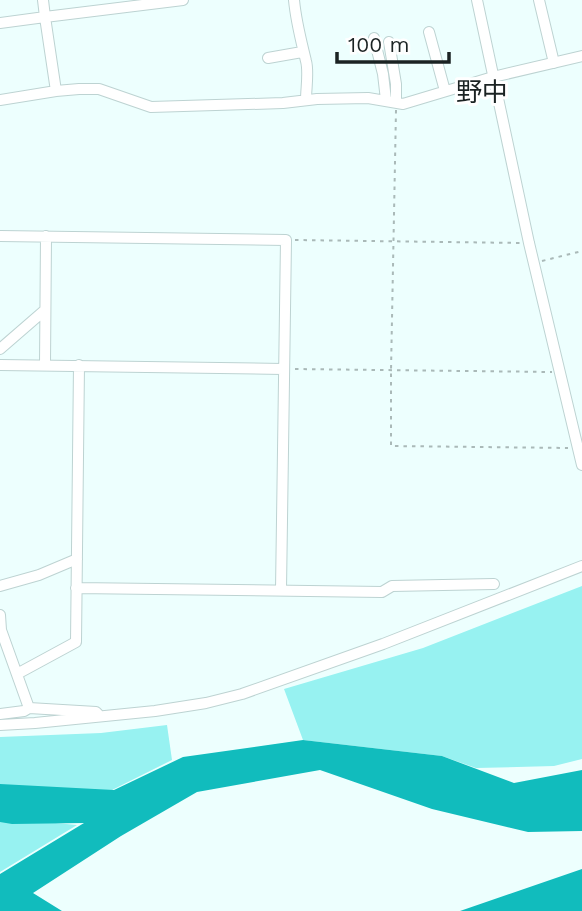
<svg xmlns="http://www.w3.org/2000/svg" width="582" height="911" font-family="'Work Sans','Noto Sans JP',sans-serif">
	<rect width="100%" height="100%" fill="#edfffe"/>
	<path fill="#97f2f1" d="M582 586V759L554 766 476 768 442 756 303 740 284 689 423 648Z
		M167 725 172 760 84 804 0 786V737L101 733Z
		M0 818 77 825 0 872Z"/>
	<path fill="#11bcbd" d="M303 740 442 756 514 783 582 770V831L528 832 432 809 320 770 197 792 121 836 33 893 62 911H0V874L84 823 12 824 0 822V784L114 790 183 757Z
		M582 869V911H460Z"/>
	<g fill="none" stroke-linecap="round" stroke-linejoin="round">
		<g stroke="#bdd3d2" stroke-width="12">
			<path id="minor" d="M294 0C296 22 301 40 306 61 309 72 306 88 306 100
				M477 0 529 243 582 465
				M539 0 554 63
				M0 23 45 17 43 0
				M429 32 445 91
				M374 38 383 74 386 100
				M389 42 396 84V102
				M268 58 302 52
				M56 91 45 17 183 0
				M0 100 56 91 79 89H99L151 107 283 103 317 99 368 98 403 104 493 77 582 56
				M0 236 286 240 281 590
				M0 349 45 310
				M0 365 283 369
				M45 365 46 236
				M0 586 39 575 77 559
				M76 588 382 592 392 586 494 584
				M0 615 1 630 29 708 96 712 98 714
				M17 674 76 642 79 365
				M0 714 24 711 29 708
				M0 725 35 723 155 711 206 703 242 694 383 644 582 566"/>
		</g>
		<path stroke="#aab9b8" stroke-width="2" stroke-dasharray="3.5 5" stroke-linecap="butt" d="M396 110 391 371V446L568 448
			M295 240 521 243
			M542 261 582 251
			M295 369 552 372"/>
		<use href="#minor" stroke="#fff" stroke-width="10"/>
	</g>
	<g text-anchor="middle" stroke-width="6" stroke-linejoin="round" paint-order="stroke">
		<g font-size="26" fill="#1b2323" stroke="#fff">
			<text x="482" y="101">野中</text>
		</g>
	</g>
	<path d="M337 52v10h112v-10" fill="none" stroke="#1b2323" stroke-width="3.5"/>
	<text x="348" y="52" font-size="21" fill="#1b2323" stroke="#ffffff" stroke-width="5" paint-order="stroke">100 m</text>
</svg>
